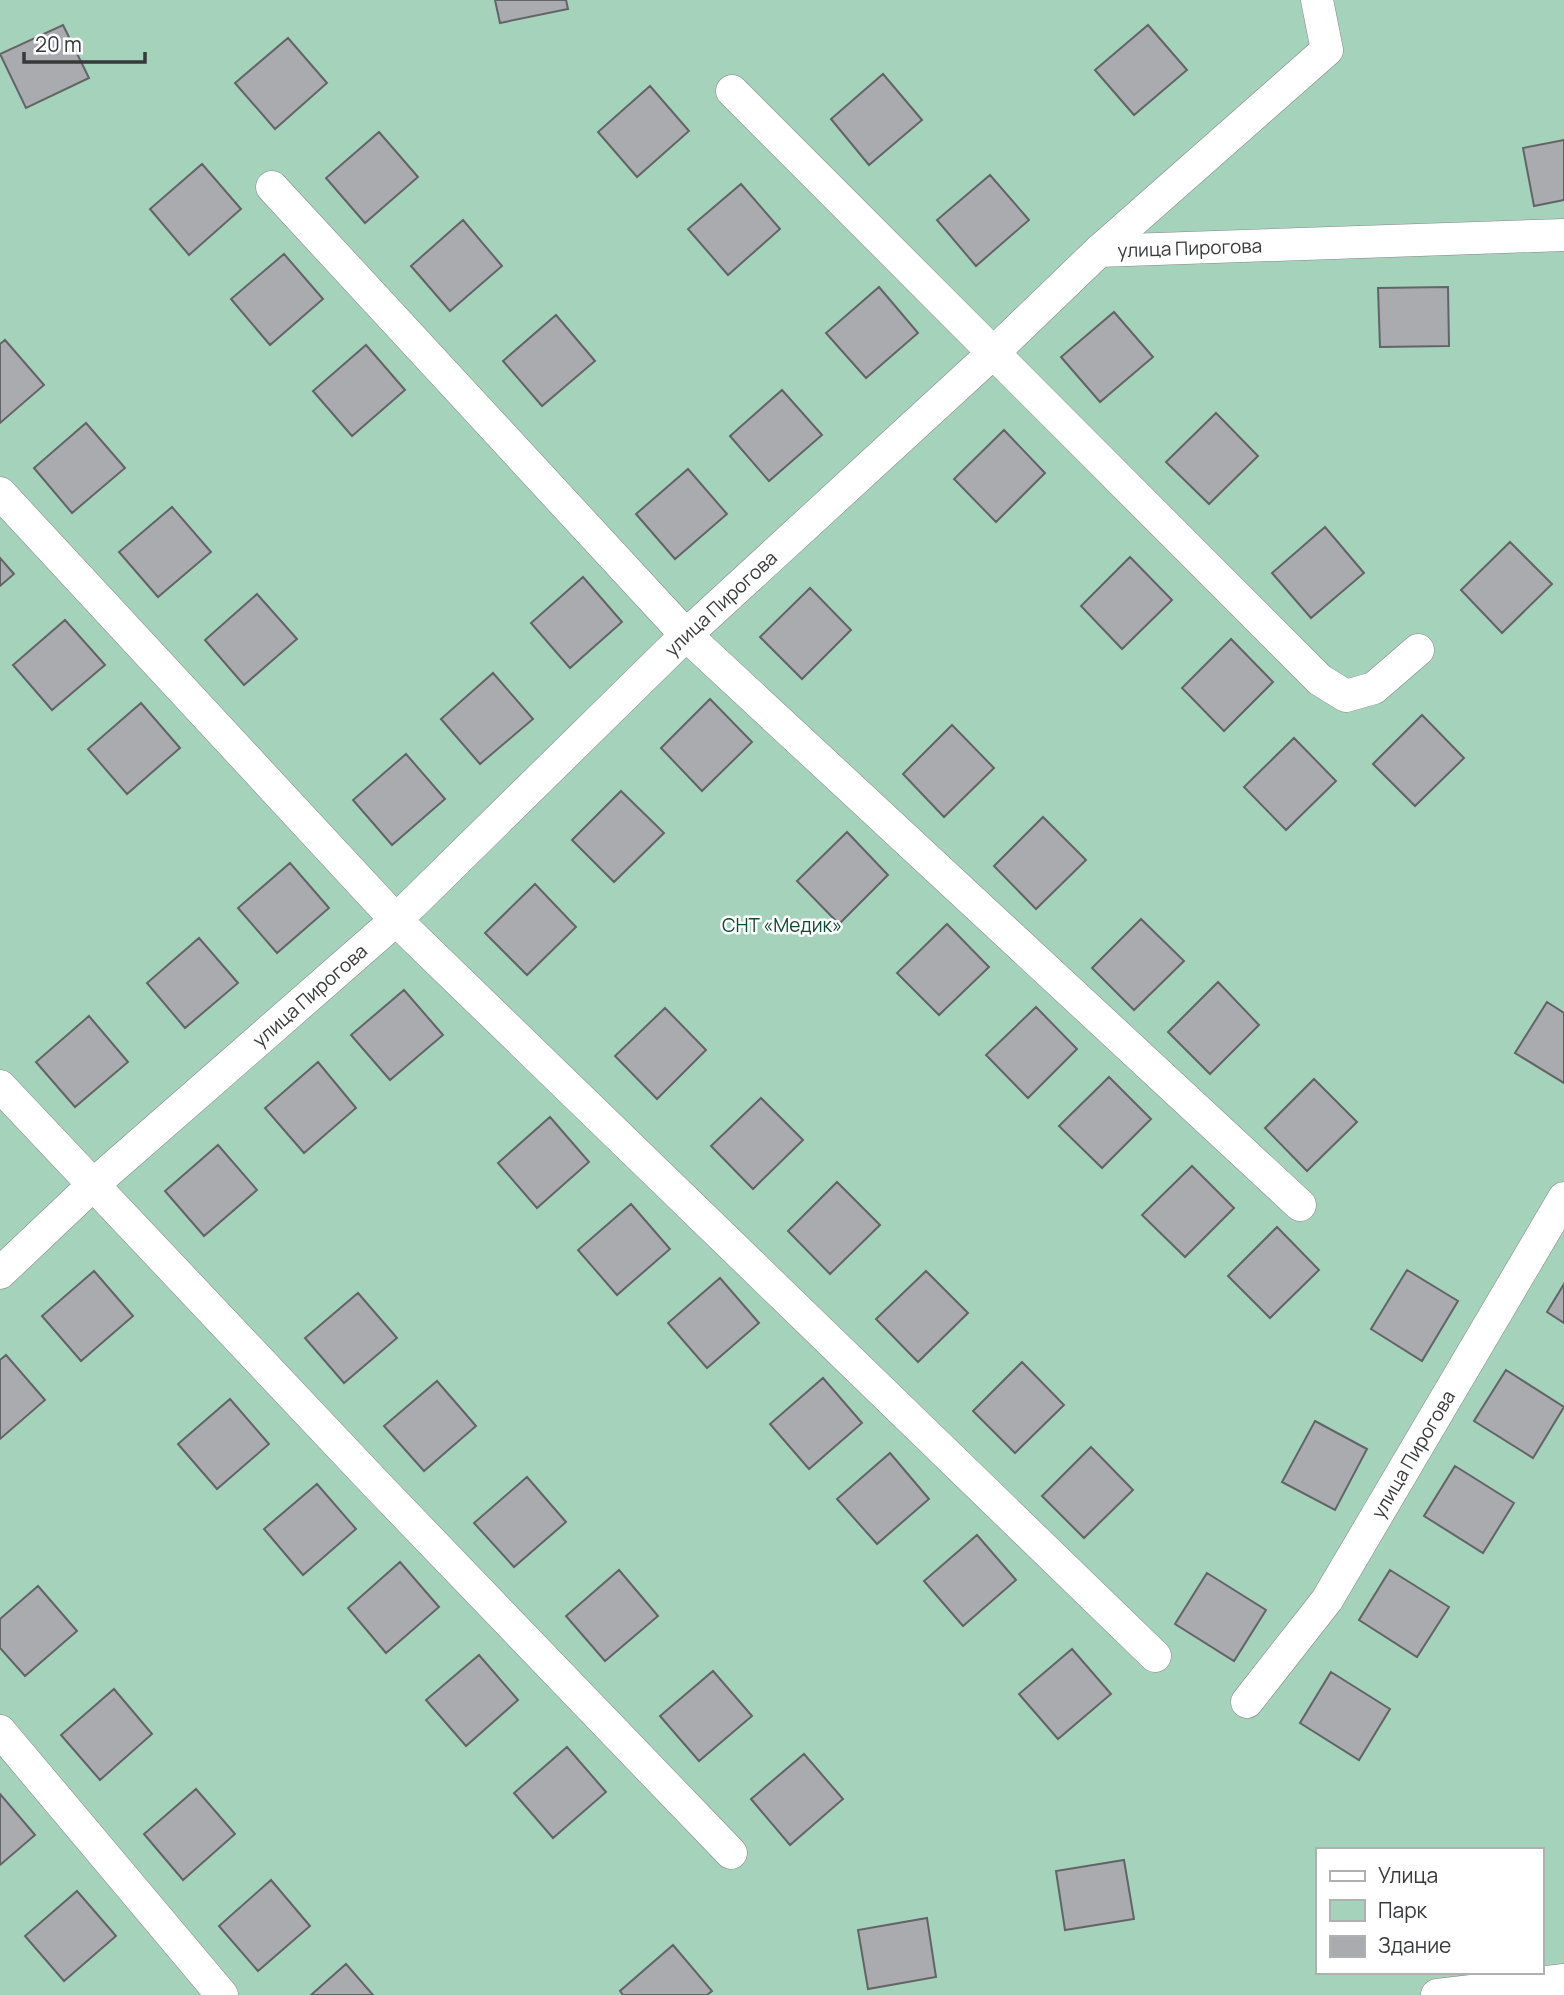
<svg xmlns="http://www.w3.org/2000/svg" width="1564" height="1995" font-family="Manrope,sans-serif">
	<rect width="100%" height="100%" fill="#e1e3e6"/>
	<path fill="#a5d2ba" fill-rule="evenodd" d="M0 0H1564V1995H0ZM1317 1850H1541V1972H1317Z"/>
	<path fill="#a9abae" stroke="#636467" stroke-width="2" d="M495 0H566L568 9 500 23Z
		M63 25 89 78 26 108 0 54Z
		M1148 25 1187 70 1134 115 1095 70Z
		M288 38 327 83 275 129 235 83Z
		M883 74 922 120 869 165 831 119Z
		M650 86 689 131 637 177 598 132Z
		M379 132 418 177 365 223 326 178Z
		M1564 140V200L1534 206 1523 148Z
		M202 164 241 209 189 255 150 209Z
		M990 175 1029 220 976 266 937 220Z
		M741 184 780 229 728 275 688 229Z
		M463 220 502 266 450 311 411 266Z
		M284 254 323 299 270 345 231 299Z
		M879 287 918 333 866 378 826 333Z
		M1448 287 1449 346 1380 347 1378 288Z
		M1114 312 1153 357 1100 402 1061 357Z
		M556 315 595 361 542 406 503 361Z
		M5 340 44 385 0 423V344Z
		M366 345 405 390 352 436 313 391Z
		M782 390 822 435 769 481 730 436Z
		M1216 413 1258 456 1209 504 1166 462Z
		M86 423 125 468 72 513 34 468Z
		M1004 430 1045 473 996 522 954 479Z
		M688 469 727 514 675 559 636 514Z
		M172 507 211 552 158 597 119 552Z
		M1325 527 1364 573 1311 618 1272 573Z
		M1510 542 1552 584 1502 633 1461 590Z
		M1130 557 1172 600 1122 649 1081 606Z
		M0 558 14 574 0 586Z
		M583 577 622 622 570 668 531 623Z
		M810 588 851 630 802 679 760 637Z
		M257 594 297 639 244 685 205 640Z
		M65 620 105 665 52 710 13 665Z
		M1231 639 1273 682 1224 731 1182 688Z
		M493 673 533 719 480 764 441 719Z
		M710 699 752 742 702 791 661 748Z
		M141 703 180 748 127 794 88 749Z
		M1422 715 1464 758 1415 806 1373 764Z
		M952 725 994 768 944 817 903 774Z
		M1294 738 1336 781 1286 830 1244 787Z
		M406 754 445 799 392 845 353 800Z
		M621 791 664 833 614 882 572 840Z
		M1043 817 1086 860 1036 909 994 866Z
		M847 832 888 875 839 924 797 881Z
		M290 863 329 908 277 953 238 908Z
		M535 884 576 927 527 975 485 933Z
		M1141 919 1184 961 1134 1010 1092 968Z
		M947 924 989 967 939 1015 897 973Z
		M199 938 238 983 185 1028 147 983Z
		M1218 982 1259 1025 1210 1074 1168 1032Z
		M404 990 443 1035 390 1080 351 1035Z
		M1547 1002 1564 1013V1083L1515 1053Z
		M1036 1007 1077 1049 1028 1098 986 1055Z
		M665 1008 706 1050 657 1099 615 1056Z
		M89 1016 128 1062 75 1107 36 1062Z
		M318 1062 356 1108 304 1153 265 1108Z
		M1109 1077 1151 1119 1102 1168 1059 1126Z
		M1314 1079 1357 1122 1307 1171 1265 1128Z
		M761 1098 803 1140 753 1189 711 1146Z
		M550 1117 589 1162 537 1208 498 1163Z
		M218 1145 257 1190 204 1236 165 1191Z
		M1192 1166 1234 1208 1185 1257 1142 1215Z
		M837 1182 880 1225 830 1274 788 1231Z
		M631 1204 670 1249 617 1295 578 1250Z
		M1277 1227 1319 1270 1270 1318 1228 1276Z
		M1407 1270 1458 1301 1422 1361 1371 1329Z
		M94 1271 133 1316 81 1361 42 1316Z
		M926 1271 968 1313 918 1362 876 1319Z
		M720 1278 759 1323 707 1368 668 1323Z
		M1564 1284V1323L1547 1312Z
		M358 1293 397 1338 344 1383 305 1338Z
		M6 1355 45 1400 0 1439V1360Z
		M1022 1362 1064 1405 1015 1453 973 1411Z
		M1506 1370 1564 1407 1533 1458 1474 1421Z
		M823 1378 862 1423 809 1469 770 1424Z
		M437 1381 476 1426 424 1471 384 1426Z
		M230 1399 269 1444 217 1489 178 1444Z
		M1315 1421 1367 1449 1335 1510 1282 1482Z
		M1091 1447 1133 1490 1084 1538 1042 1496Z
		M890 1453 929 1499 877 1544 837 1499Z
		M1455 1466 1514 1503 1483 1553 1424 1516Z
		M527 1477 566 1522 514 1567 474 1523Z
		M317 1484 356 1529 303 1575 264 1529Z
		M977 1535 1016 1580 963 1626 924 1581Z
		M400 1562 439 1607 386 1653 348 1608Z
		M619 1570 658 1616 605 1661 566 1616Z
		M1390 1570 1449 1607 1417 1657 1359 1620Z
		M1207 1573 1266 1610 1234 1661 1175 1624Z
		M38 1586 77 1631 25 1676 0 1648V1619Z
		M1072 1649 1111 1694 1058 1739 1019 1694Z
		M479 1655 518 1700 466 1746 426 1700Z
		M713 1671 752 1716 699 1761 660 1716Z
		M1331 1672 1390 1709 1359 1760 1300 1723Z
		M114 1689 152 1734 100 1780 61 1735Z
		M567 1747 606 1792 553 1838 514 1793Z
		M804 1754 843 1799 790 1845 751 1799Z
		M196 1789 235 1834 183 1880 144 1834Z
		M0 1794 35 1835 0 1865Z
		M1124 1860 1134 1919 1065 1930 1056 1871Z
		M271 1880 310 1926 258 1971 219 1926Z
		M77 1891 116 1936 64 1981 25 1936Z
		M927 1918 936 1977 868 1989 858 1930Z
		M673 1945 712 1991 707 1995H623L620 1991Z
		M346 1964 373 1995H311Z"/>
	<g fill="none" stroke-linecap="round" stroke-linejoin="round">
		<g stroke="#858689" stroke-width="33">
			<g id="minor">
				<path d="M732 91 1320 680 1346 696 1374 688 1418 650"/>
				<path d="M272 187 686 635 1300 1205"/>
				<path d="M1099 251 1327 50 1317 0"/>
				<path d="M0 493 396 920 1155 1656"/>
				<path d="M0 1086 376 1484 731 1853"/>
				<path id="s1" d="M0 1273 94 1184 396 920 686 635 993 353 1099 251 1564 235"/>
				<path id="s2" d="M1247 1702 1327 1600 1564 1198"/>
				<path d="M0 1731 222 1995"/>
				<path d="M1437 1995 1564 1980"/>
			</g>
		</g>
		<use href="#minor" stroke="#fff" stroke-width="32"/>
	</g>
	<g text-anchor="middle" stroke-width="5" stroke-linejoin="round" paint-order="stroke">
		<g font-size="19" fill="#38393a" stroke="#fff">
			<text dy="7" stroke="none"><textPath href="#s1" startOffset="1592">улица Пирогова</textPath></text>
			<text dy="7" stroke="none"><textPath href="#s1" startOffset="984">улица Пирогова</textPath></text>
			<text dy="7" stroke="none"><textPath href="#s1" startOffset="416">улица Пирогова</textPath></text>
			<text dy="7" stroke="none"><textPath href="#s2" startOffset="299">улица Пирогова</textPath></text>
		</g>
		<g font-size="19" fill="#0c4a32" stroke="#fff">
			<text x="782" y="932">СНТ «Медик»</text>
		</g>
	</g>
	<rect x="1316" y="1848" width="228" height="126" fill="#ffffff" stroke="#afb0b0" stroke-width="2"/>
	<rect x="1330" y="1871" width="35" height="10" fill="#ffffff" stroke="#afb0b0" stroke-width="2"/>
	<text x="1378" y="1883" font-size="21" fill="#38393a">Улица</text>
	<rect x="1330" y="1900" width="35" height="21" fill="#a5d2ba" stroke="#afb0b0" stroke-width="2"/>
	<text x="1378" y="1918" font-size="21" fill="#38393a">Парк</text>
	<rect x="1330" y="1936" width="35" height="21" fill="#a9abae" stroke="#afb0b0" stroke-width="2"/>
	<text x="1378" y="1953" font-size="21" fill="#38393a">Здание</text>
	<path d="M24 52v10h121v-10" fill="none" stroke="#38393a" stroke-width="3.5"/>
	<text x="35" y="52" font-size="21" fill="#38393a" stroke="#ffffff" stroke-width="5" paint-order="stroke">20 m</text>
</svg>
